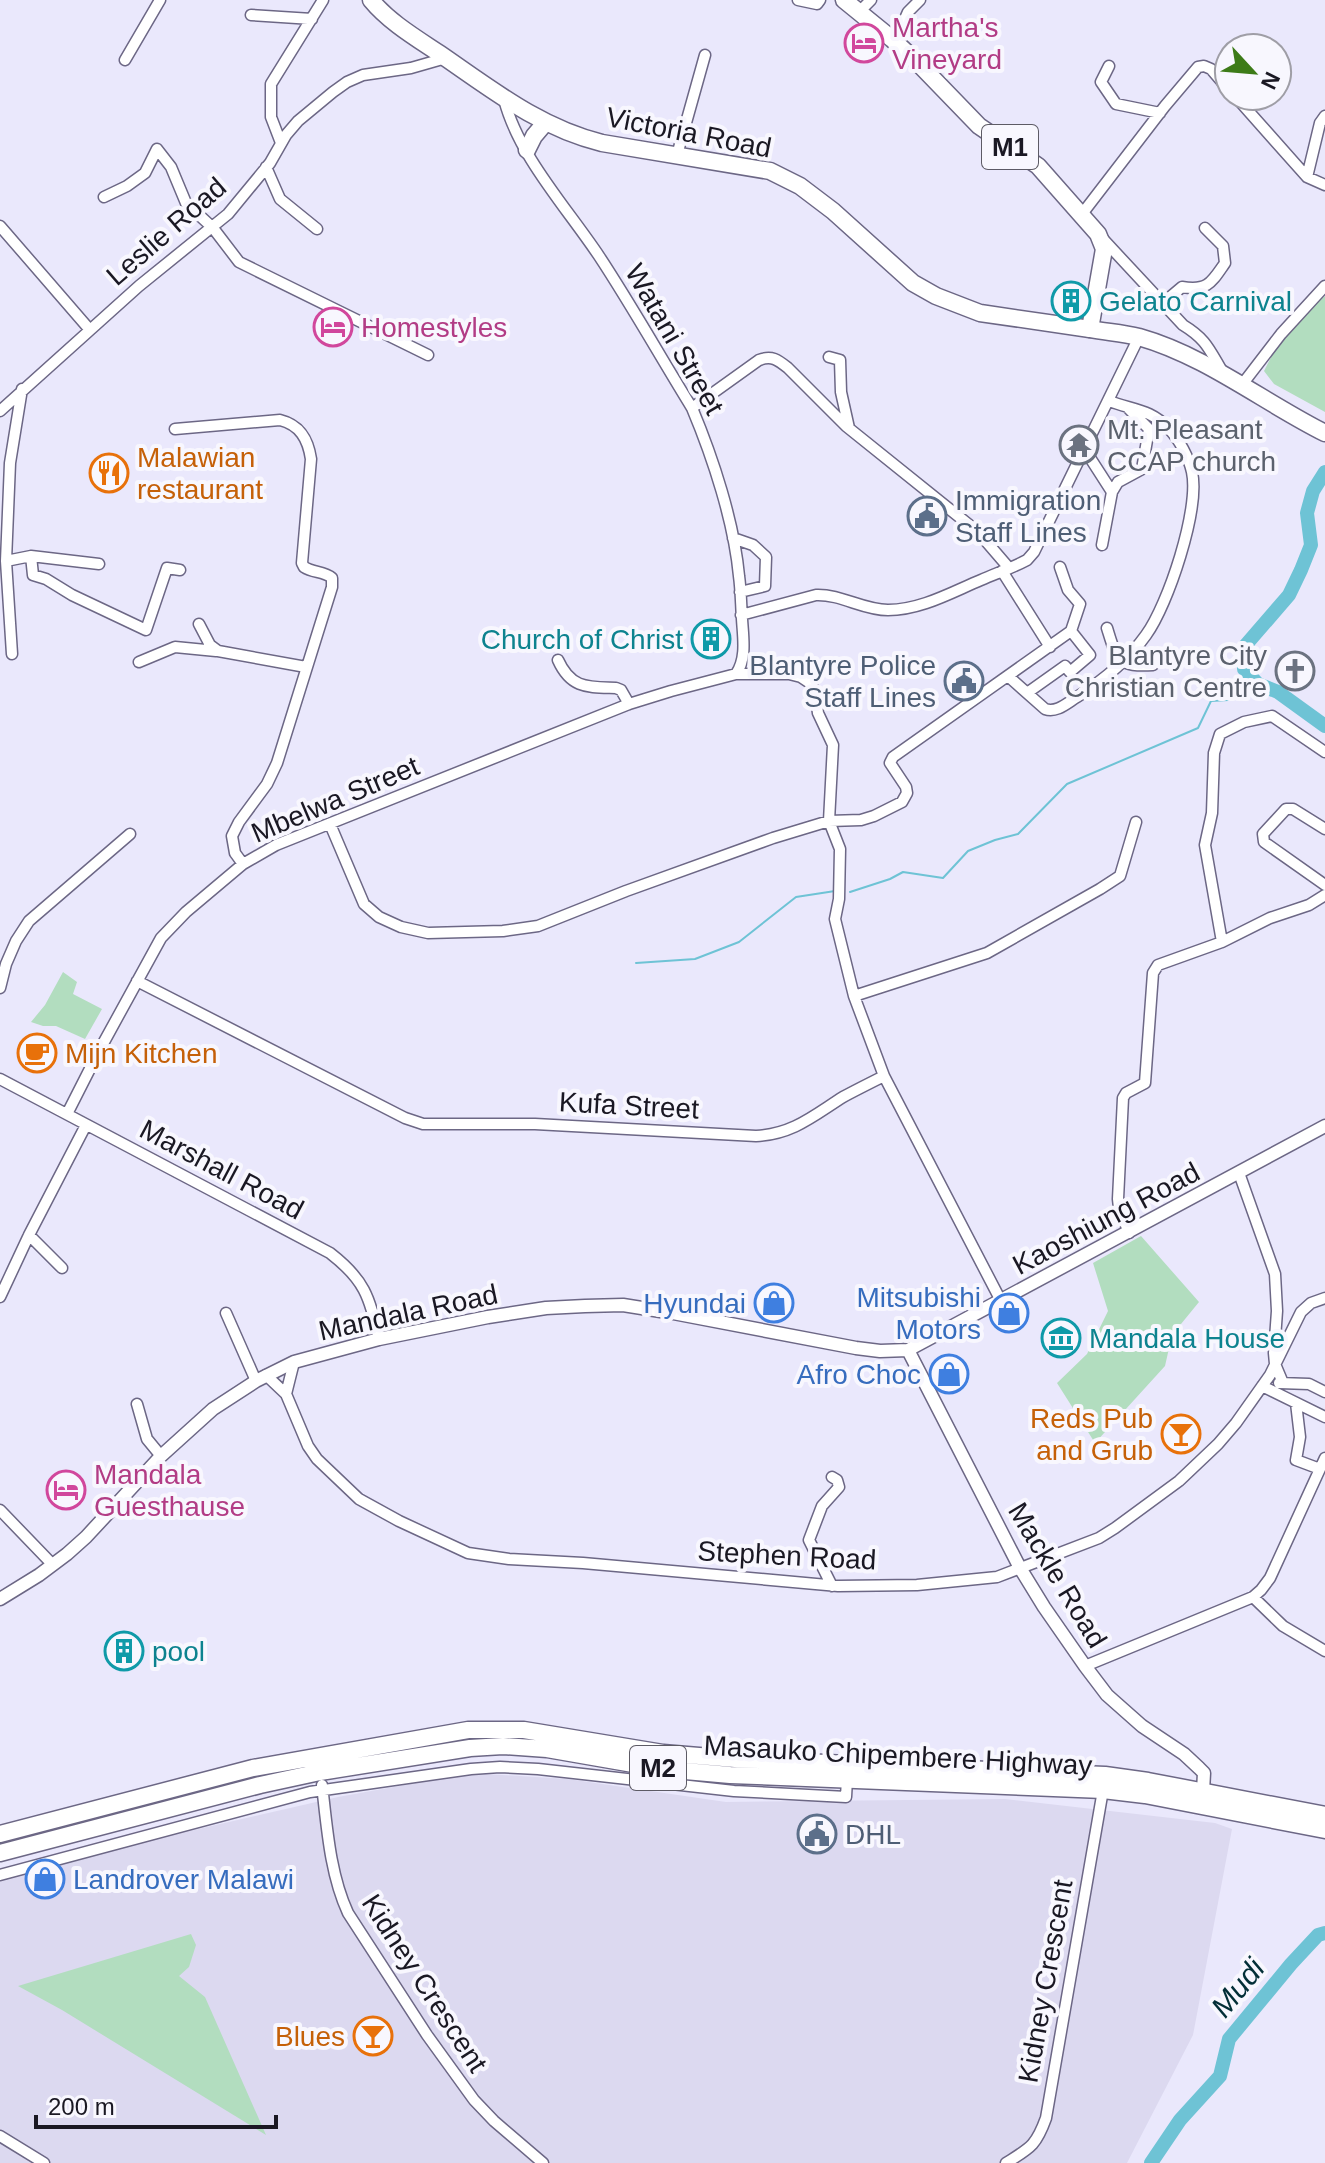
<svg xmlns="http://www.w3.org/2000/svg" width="1325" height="2163" font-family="Arial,sans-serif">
	<rect width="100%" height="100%" fill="#eae8fc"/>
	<path fill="#dcd9f0" d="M471 1773 568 1779 726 1802 1005 1799 1215 1823 1232 1829 1193 2035 1127 2163H0V1882L155 1839 338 1797Z"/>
	<path fill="#b2ddbf" d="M1325 296V412L1274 384 1264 371 1287 326Z
		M63 972 77 982 73 994 102 1009 85 1039 56 1026H43L31 1022 45 1005Z
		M1141 1236 1199 1302 1172 1335 1165 1366 1095 1443 1057 1383 1087 1354 1108 1311 1093 1263Z
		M191 1934 196 1945 189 1967 179 1976 205 1997 266 2135 62 2010 18 1986Z"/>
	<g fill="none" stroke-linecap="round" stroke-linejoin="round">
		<path stroke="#6ec3d5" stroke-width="2" d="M850 892 890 879 903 872 943 878 968 851 995 840 1018 834 1067 784 1198 728 1211 701 1228 700 1258 684
			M636 963 695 959 739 942 796 897 835 891
			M1148 2163 1180 2120"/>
		<path stroke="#6ec3d5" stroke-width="14" d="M1325 472 1313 491 1307 513 1311 545 1301 570 1289 595 1244 647V669L1258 684 1278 692 1325 726
			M1151 2163 1180 2120 1220 2076 1229 2039 1291 1964 1318 1935 1325 1933"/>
		<g stroke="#6c6785" stroke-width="13">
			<path id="minor" d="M798 0 817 4 820 0
				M859 12 871 0
				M251 15 312 19
				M895 41 908 12 920 0
				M125 60 160 0
				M1109 66 1101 82 1116 104 1160 113
				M1235 96 1307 177 1325 185
				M504 99C518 155 567 208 599 256 632 306 661 358 692 408 713 458 734 522 739 576 741 590 741 605 742 619 743 637 747 658 736 674
				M281 143 271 117V84L323 0
				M677 155 705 55
				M266 167 280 199 317 229
				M1307 177 1320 123 1325 116
				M104 197 127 186 145 173 157 149 171 167 186 203 213 228 239 262 428 355
				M1082 214 1165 106 1198 67 1204 66 1211 69 1229 90
				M0 226 90 330
				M1102 238 1183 325C1206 339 1209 349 1222 371
				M1163 303 1182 287C1208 291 1211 283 1225 263L1223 246 1205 228
				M829 357 840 360 841 392 849 428
				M1241 386 1281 334 1325 286
				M692 408 759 360C772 355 778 360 788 368L846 426 978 532 1009 568
				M0 411 139 286 228 214 270 163 286 135 298 121 333 92 347 82 363 75 411 68 446 58
				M175 429 280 420C300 425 308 439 311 459L302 563 304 567C313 573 324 571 332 578V587L277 763 267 784 239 822 232 836 235 853 243 864
				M1085 450 1112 492 1102 545
				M1112 492 1118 482 1142 469 1149 429 1129 409
				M733 538 753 545 766 557 765 586 740 592
				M31 556 33 575 46 579 72 595 146 630 167 568 180 570
				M6 561 31 556 99 564
				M1060 567 1068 590 1080 604 1071 631
				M1002 571 1050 647
				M741 615 816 595C841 594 863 610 888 610 921 610 952 592 981 580 997 573 1012 568 1027 560L1034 552 1139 337
				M199 624 210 645 218 651 306 667
				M1107 628C1117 660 1117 667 1153 665
				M12 654 6 561 10 463 22 389
				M558 660C571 689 588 687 616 688L621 690 629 704
				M139 662 175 647 216 651
				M1009 677 1045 709C1057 713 1067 703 1077 697 1102 681 1129 659 1146 635 1168 605 1200 509 1192 472 1189 458 1179 439 1169 429 1151 409 1133 410 1109 401
				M330 824 364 904 379 917 401 927 428 933 503 931 538 926 626 891 773 838 829 821 861 820 874 816 902 802 907 793 906 787 890 763 893 757 1071 631 1090 655 1070 672 1065 666 1027 693
				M1325 829 1293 809H1286L1263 834 1264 842 1325 885
				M1222 942 1205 845 1212 813 1214 753 1220 734 1244 722 1272 716 1325 752
				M137 981 405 1118 423 1124H535L756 1136C793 1134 813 1116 843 1097 856 1090 870 1083 884 1076L1001 1301
				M0 988 6 964 16 941 29 921 130 834
				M854 996 987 953 1100 889 1120 876 1136 822
				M0 1079 330 1253C366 1281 369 1297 379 1339
				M67 1114 99 1051 161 938 186 912 243 864 276 845 629 704 671 691 736 674H789L801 677 810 683 815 691 818 713 833 745 829 821 840 849 839 899 835 919 854 996 884 1076
				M1239 1173 1275 1274 1277 1311 1274 1353 1275 1364 1283 1383
				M1129 1233 1119 1208 1118 1199 1123 1098 1126 1093 1145 1083 1153 973 1158 965 1222 942 1270 918 1309 905 1325 895
				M29 1235 62 1268
				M0 1297 29 1235 86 1125
				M226 1313 256 1381
				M266 1375 286 1394 308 1446 317 1459 359 1499 399 1521 468 1553 509 1559 583 1563 838 1586 917 1585 997 1577 1099 1538 1115 1528 1179 1481 1218 1444 1236 1423 1270 1375 1301 1312 1311 1303 1325 1298
				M1279 1383 1309 1384 1325 1392
				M1262 1386 1325 1417
				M286 1394 294 1362
				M1296 1403 1300 1437 1296 1460 1320 1469
				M137 1404 147 1439 161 1456
				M0 1510 53 1565
				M832 1586 809 1540 822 1506 839 1487 837 1480 832 1477
				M1253 1597 1283 1626 1325 1651
				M1085 1666 1253 1597 1261 1590 1270 1578 1325 1458
				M322 1785C327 1828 330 1874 348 1913L427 2035 474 2100 494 2121 543 2163
				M0 1875 310 1792 471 1769 500 1767 538 1769 734 1791 846 1797 847 1779
				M0 2136 44 2163
				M1006 2163C1030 2148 1036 2146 1046 2118L1103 1790"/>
		</g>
		<g stroke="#6c6785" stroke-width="15">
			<path id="tertiary" d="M908 1350 1020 1568 1044 1607 1085 1666 1107 1695 1142 1726 1184 1754 1199 1768 1204 1773 1203 1791
				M0 1599 39 1575 67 1554 86 1537 161 1456 213 1409 256 1381 294 1362 379 1339 488 1317 546 1308 585 1306 623 1305 673 1313 856 1348 880 1351 908 1350 1325 1126"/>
		</g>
		<g stroke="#6c6785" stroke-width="19">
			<path id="primary" d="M371 0C389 22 416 38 440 54 491 89 540 128 602 143L770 171 800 186 833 211 913 283 936 296 980 313 1090 329
				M527 150 534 136 545 123"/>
		</g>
		<g stroke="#6c6785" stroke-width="19">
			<path id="trunk" d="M844 0 892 39 919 64 979 126 1038 166 1098 234 1104 249 1090 329C1106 332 1123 333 1139 337 1206 356 1263 402 1325 433
				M0 1834 253 1768 468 1730H524L663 1753 735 1759 1105 1775 1148 1781 1325 1815
				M0 1853 260 1785 320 1772 470 1748 503 1746 547 1749 662 1769 730 1775 1103 1790 1145 1795 1325 1830"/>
		</g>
		<use href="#minor" stroke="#fff" stroke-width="10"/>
		<use href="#tertiary" stroke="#fff" stroke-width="12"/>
		<use href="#primary" stroke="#fff" stroke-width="16"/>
		<use href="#trunk" stroke="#fff" stroke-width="16"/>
	</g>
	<defs>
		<g id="hotel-ring" transform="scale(2)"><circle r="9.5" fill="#f8f7fe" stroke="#d1479c" stroke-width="1.5"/><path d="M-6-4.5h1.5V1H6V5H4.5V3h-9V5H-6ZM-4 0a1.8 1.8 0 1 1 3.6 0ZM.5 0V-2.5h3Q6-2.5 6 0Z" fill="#d1479c"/></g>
		<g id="building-ring" transform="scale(2)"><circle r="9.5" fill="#f8f7fe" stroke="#0f9aa8" stroke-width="1.5"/><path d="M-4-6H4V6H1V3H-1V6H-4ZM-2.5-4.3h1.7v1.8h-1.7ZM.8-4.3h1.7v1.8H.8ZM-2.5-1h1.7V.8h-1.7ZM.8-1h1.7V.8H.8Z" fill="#0f9aa8"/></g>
		<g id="temple-ring" transform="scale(2)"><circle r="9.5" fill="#f8f7fe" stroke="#6b7280" stroke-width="1.5"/><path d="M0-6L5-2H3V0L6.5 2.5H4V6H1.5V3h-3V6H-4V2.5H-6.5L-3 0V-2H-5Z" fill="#6b7280"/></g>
		<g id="restaurant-ring" transform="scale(2)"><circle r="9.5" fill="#f8f7fe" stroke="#e8710a" stroke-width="1.5"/><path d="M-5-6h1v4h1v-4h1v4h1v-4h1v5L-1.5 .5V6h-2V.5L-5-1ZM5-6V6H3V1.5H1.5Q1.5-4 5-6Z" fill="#e8710a"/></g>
		<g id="civic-ring" transform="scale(2)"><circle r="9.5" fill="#f8f7fe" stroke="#5c6f8a" stroke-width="1.5"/><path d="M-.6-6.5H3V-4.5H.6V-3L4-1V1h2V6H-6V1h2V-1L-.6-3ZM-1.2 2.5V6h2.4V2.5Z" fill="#5c6f8a"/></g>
		<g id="church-ring" transform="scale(2)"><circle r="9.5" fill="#f8f7fe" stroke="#6b7280" stroke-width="1.5"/><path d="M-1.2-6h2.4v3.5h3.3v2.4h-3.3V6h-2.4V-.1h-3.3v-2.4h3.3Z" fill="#6b7280"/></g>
		<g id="cafe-ring" transform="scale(2)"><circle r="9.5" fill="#f8f7fe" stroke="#e8710a" stroke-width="1.5"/><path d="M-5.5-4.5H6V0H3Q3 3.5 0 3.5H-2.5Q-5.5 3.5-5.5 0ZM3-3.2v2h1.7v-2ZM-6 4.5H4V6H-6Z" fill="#e8710a"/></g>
		<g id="shop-ring" transform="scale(2)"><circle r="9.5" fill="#f8f7fe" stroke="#3f7fe0" stroke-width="1.5"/><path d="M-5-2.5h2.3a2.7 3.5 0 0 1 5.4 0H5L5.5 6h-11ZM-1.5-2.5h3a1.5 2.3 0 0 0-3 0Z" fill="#3f7fe0"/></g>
		<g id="museum-ring" transform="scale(2)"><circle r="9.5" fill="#f8f7fe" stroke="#0f9aa8" stroke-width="1.5"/><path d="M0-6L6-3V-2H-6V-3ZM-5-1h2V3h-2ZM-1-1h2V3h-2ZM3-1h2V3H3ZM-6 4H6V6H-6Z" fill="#0f9aa8"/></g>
		<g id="bar-ring" transform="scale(2)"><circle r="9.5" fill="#f8f7fe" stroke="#e8710a" stroke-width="1.5"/><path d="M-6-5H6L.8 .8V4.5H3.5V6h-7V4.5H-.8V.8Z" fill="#e8710a"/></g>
	</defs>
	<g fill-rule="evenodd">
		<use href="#hotel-ring" x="864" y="43"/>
		<use href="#building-ring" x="1071" y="301"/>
		<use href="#hotel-ring" x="333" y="327"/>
		<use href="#temple-ring" x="1079" y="445"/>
		<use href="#restaurant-ring" x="109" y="473"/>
		<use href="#civic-ring" x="927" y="516"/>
		<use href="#building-ring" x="711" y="639"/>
		<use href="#church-ring" x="1295" y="671"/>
		<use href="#civic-ring" x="964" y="681"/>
		<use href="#cafe-ring" x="37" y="1053"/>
		<use href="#shop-ring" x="774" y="1303"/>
		<use href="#shop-ring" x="1009" y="1313"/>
		<use href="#museum-ring" x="1061" y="1338"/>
		<use href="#shop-ring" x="949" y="1374"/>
		<use href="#bar-ring" x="1181" y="1434"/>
		<use href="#hotel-ring" x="66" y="1490"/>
		<use href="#building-ring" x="124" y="1651"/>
		<use href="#civic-ring" x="817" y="1834"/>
		<use href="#shop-ring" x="45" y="1879"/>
		<use href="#bar-ring" x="373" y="2036"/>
	</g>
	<g text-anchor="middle" stroke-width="8" stroke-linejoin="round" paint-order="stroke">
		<g fill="#f8f7fe" stroke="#5d5b65" stroke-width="2">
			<rect x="982" y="125" width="56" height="44" rx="6"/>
			<rect x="630" y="1746" width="56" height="44" rx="6"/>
		</g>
		<g font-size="26" font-weight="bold" fill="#1a1823">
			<text x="1010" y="156">M1</text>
			<text x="658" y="1777">M2</text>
		</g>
		<g font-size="28" fill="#b23c85" stroke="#f8f7fe" text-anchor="start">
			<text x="892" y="37">Martha's<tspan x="892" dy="32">Vineyard</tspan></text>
			<text x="361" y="337">Homestyles</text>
			<text x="94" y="1484">Mandala<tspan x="94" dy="32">Guesthause</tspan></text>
		</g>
		<g font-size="28" fill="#1a1823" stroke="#f8f7fe">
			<text transform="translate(689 132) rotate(11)" y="10">Victoria Road</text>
			<text transform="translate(166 231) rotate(-41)" y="10">Leslie Road</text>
			<text transform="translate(675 339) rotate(60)" y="10">Watani Street</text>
			<text transform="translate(335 799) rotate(-23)" y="10">Mbelwa Street</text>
			<text transform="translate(629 1105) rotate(3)" y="10">Kufa Street</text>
			<text transform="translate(222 1169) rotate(28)" y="10">Marshall Road</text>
			<text transform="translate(1106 1218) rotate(-28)" y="10">Kaoshiung Road</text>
			<text transform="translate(408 1312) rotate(-12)" y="10">Mandala Road</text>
			<text transform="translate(787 1555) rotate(3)" y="10">Stephen Road</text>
			<text transform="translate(1058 1575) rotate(59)" y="10">Mackle Road</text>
			<text transform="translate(898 1755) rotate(3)" y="10">Masauko Chipembere Highway</text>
			<text transform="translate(1045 1981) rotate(-80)" y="10">Kidney Crescent</text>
			<text transform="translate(425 1983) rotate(57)" y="10">Kidney Crescent</text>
		</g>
		<g font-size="28" fill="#0d838f" stroke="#f8f7fe" text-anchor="start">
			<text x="1099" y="311">Gelato Carnival</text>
			<text x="683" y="649" text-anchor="end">Church of Christ</text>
			<text x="1089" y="1348">Mandala House</text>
			<text x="152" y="1661">pool</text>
		</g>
		<g font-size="28" fill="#5b616d" stroke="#f8f7fe" text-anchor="start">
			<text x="1107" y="439">Mt. Pleasant<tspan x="1107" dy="32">CCAP church</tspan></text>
			<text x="1267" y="665" text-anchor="end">Blantyre City<tspan x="1267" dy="32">Christian Centre</tspan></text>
		</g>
		<g font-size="28" fill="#c56008" stroke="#f8f7fe" text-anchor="start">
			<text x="137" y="467">Malawian<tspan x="137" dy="32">restaurant</tspan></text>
			<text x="65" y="1063">Mijn Kitchen</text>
			<text x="1153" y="1428" text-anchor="end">Reds Pub<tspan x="1153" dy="32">and Grub</tspan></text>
			<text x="345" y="2046" text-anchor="end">Blues</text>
		</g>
		<g font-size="28" fill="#4e5e75" stroke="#f8f7fe" text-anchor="start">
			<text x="955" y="510">Immigration<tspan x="955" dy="32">Staff Lines</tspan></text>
			<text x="936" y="675" text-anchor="end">Blantyre Police<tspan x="936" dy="32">Staff Lines</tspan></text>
			<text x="845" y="1844">DHL</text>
		</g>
		<g font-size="28" fill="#366cbe" stroke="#f8f7fe" text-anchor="end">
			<text x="981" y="1307">Mitsubishi<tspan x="981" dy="32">Motors</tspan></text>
			<text x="746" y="1313">Hyundai</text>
			<text x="921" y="1384">Afro Choc</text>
			<text x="73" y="1889" text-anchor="start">Landrover Malawi</text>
		</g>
		<g font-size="30" font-style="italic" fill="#032f37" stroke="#f8f7fe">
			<text transform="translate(1238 1988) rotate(-51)" y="10">Mudi</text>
		</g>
	</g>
	<g transform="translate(1253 72) rotate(116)"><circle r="38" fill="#f8f7fe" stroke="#9f9ea6" stroke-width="2"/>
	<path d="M0-6L14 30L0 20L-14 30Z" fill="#3d7b18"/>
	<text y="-12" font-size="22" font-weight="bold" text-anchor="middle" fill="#1a1823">N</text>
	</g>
	<path d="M36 2115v12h240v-12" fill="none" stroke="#1a1823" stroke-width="4"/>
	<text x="48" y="2115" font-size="24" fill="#1a1823" stroke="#f8f7fe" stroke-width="6" paint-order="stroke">200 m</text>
</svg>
